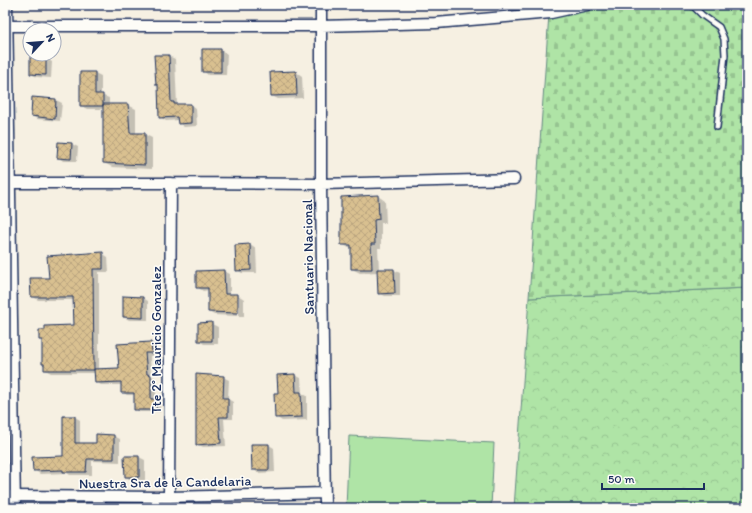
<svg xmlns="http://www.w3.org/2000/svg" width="752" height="513" font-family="Itim,sans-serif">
	<defs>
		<pattern id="forest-crowns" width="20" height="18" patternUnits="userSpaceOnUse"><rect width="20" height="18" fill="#afe4a6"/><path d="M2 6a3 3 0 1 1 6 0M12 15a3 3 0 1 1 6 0" fill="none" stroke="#96c491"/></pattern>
		<pattern id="cemetery-stones" width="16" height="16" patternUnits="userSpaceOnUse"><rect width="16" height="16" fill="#afe4a6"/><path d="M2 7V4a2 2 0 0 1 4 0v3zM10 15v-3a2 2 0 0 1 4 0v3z" fill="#96c491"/></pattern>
		<pattern id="building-cross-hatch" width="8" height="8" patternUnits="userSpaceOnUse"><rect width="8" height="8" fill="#d9c090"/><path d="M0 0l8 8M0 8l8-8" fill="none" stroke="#baa57f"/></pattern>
	</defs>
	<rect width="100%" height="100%" fill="#f6f0e2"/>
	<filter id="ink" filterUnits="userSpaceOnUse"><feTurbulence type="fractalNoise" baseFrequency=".025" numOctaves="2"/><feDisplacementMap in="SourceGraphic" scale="8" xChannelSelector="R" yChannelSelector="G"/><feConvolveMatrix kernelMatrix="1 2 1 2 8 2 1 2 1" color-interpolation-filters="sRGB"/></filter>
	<g filter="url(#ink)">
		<path fill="#afe4a6" stroke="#658a82" d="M349 436 494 443 491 508H346Z"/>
		<path fill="url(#forest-crowns)" stroke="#658a82" d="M747 288V508H514L529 298Z"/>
		<path fill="url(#cemetery-stones)" stroke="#658a82" d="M585 5H747V288L529 298 549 14Z"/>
		<path fill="#0003" d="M105 5H124V7L110 8Z
			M221 50 227 54 226 75H208L203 71Z
			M169 56 175 59 177 105H190L196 108 197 126 184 127 179 123V120L166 121 160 117 159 86 157 85Z
			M46 58 52 62 51 78 37 77 31 74Z
			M296 72 302 76 303 98 278 99 272 96 271 73Z
			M95 73 101 76V95L109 98V105H128L136 109V134H144L152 138V169L112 167 104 163V109H87L81 106Z
			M33 98 56 100 62 103 60 121 37 119 32 116Z
			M58 143 72 144 78 147 77 161H63L58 157Z
			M378 196 385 201 386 223H381V248H378L379 270H394L400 273V296H385L379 293 378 272 360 273 352 269V248H349L342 244Z
			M250 245 256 249 257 273H242L237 270Z
			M102 253 108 257 109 272H99V370L120 369 151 343 156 346 157 355 150 356 151 376 156 378V400L160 403V412H140L135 409V395H127L122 392V385H101L96 382 95 373H51L45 370V365L43 364V341L40 340 75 326 74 300H38L32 296 50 279Z
			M224 271 230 274V295H238L244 299V316H239V297H237V316L214 315 209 312V290L203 291 197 287Z
			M143 298 148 301V320H129L124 317Z
			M212 324 218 327V344H204L199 341Z
			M295 375 301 378 302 393 307 396V420L282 421 276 417 280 394 279 376Z
			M223 377 229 380 228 399 233 402V419H224L226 446 203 447 197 444Z
			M75 417 80 420V444H97V435L114 436 120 439V462L92 461V475H70L67 473 40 474 34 470 64 457Z
			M269 445 274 448 275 472 258 473 253 469Z
			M125 457H139L145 460V480H131L126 477Z
			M232 506H246L249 508H232Z"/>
		<path fill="url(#building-cross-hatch)" stroke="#1b2f5e" d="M202 49H221V72H202Z
			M154 55H169L171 102H174V104H191V123L178 124 177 117 159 118 158 85H156Z
			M30 57H46V75L30 74Z
			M296 71 297 95 271 96 270 72Z
			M80 72H95V94H103V106H80Z
			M32 97 56 99 55 119 31 116Z
			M103 104H128L130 133H145V165L103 163Z
			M58 142 72 143 71 159 57 158Z
			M378 195 379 219 374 220 375 244H371L372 269H351V245H341V197Z
			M250 244 251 270 236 271 235 245Z
			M103 252V269H93L94 370H44V364H42V340H39V330H45V326L74 325 73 297H31L30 278H49L47 256Z
			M377 269H394L395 293 378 294Z
			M224 270 225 294H238V313L208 312V288H196V271Z
			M123 296 143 297V318L123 317Z
			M212 322V341H198V323Z
			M151 342 152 353H145L147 374 151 375V399H156V410H134V393H121V382L95 383 94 369 119 368 117 344Z
			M196 374 224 376 223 398H228V417H219L221 443 196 445Z
			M295 374 296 392H301L302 417 275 418 274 393H278L277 375Z
			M63 416H75V443H96V434L114 435V459H87L86 472H63V470L33 471 32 457 63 456Z
			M251 444H269V470H252Z
			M124 456H139V477H125Z"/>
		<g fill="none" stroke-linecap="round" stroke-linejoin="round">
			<g stroke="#1b2f5e" stroke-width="8">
				<path id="lane" d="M692 5 702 15 719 27 724 39 725 55 717 127"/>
			</g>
			<g stroke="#1b2f5e" stroke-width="13">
				<path id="street" d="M7 5 15 508
					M321 5V184L325 508
					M7 26H320L436 23 551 13 587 5
					M5 183H171L321 184 514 179
					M5 496 169 497 325 493
					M169 497 171 183"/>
			</g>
			<use href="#lane" stroke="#fdfcf7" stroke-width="5"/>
			<use href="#street" stroke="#fdfcf7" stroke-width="10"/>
		</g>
	</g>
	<g text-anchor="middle" stroke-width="3" stroke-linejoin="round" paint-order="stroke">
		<g font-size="14" fill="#1b2f5e" stroke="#fdfcf7">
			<text transform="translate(308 257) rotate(-91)" y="5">Santuario Nacional</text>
			<text transform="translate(156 340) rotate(-90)" y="5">Tte 2° Mauricio Gonzalez</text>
			<text transform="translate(165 482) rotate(-1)" y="5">Nuestra Sra de la Candelaria</text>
		</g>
	</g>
	<rect width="752" height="513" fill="none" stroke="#fdfcf7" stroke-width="20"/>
	<rect x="10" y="10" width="732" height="493" fill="none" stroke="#1b2f5e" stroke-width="1.5" filter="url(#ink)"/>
	<g transform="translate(42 42) rotate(64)"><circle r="19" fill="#fdfcf7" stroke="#a3aaba"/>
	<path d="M0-3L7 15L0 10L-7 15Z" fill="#1b2f5e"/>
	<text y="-6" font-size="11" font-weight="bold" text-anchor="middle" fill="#1b2f5e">N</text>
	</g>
	<path d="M602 483v6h102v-6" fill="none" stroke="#1b2f5e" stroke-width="2"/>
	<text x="608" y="483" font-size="12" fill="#1b2f5e" stroke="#fdfcf7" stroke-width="3" paint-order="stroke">50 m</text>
</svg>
